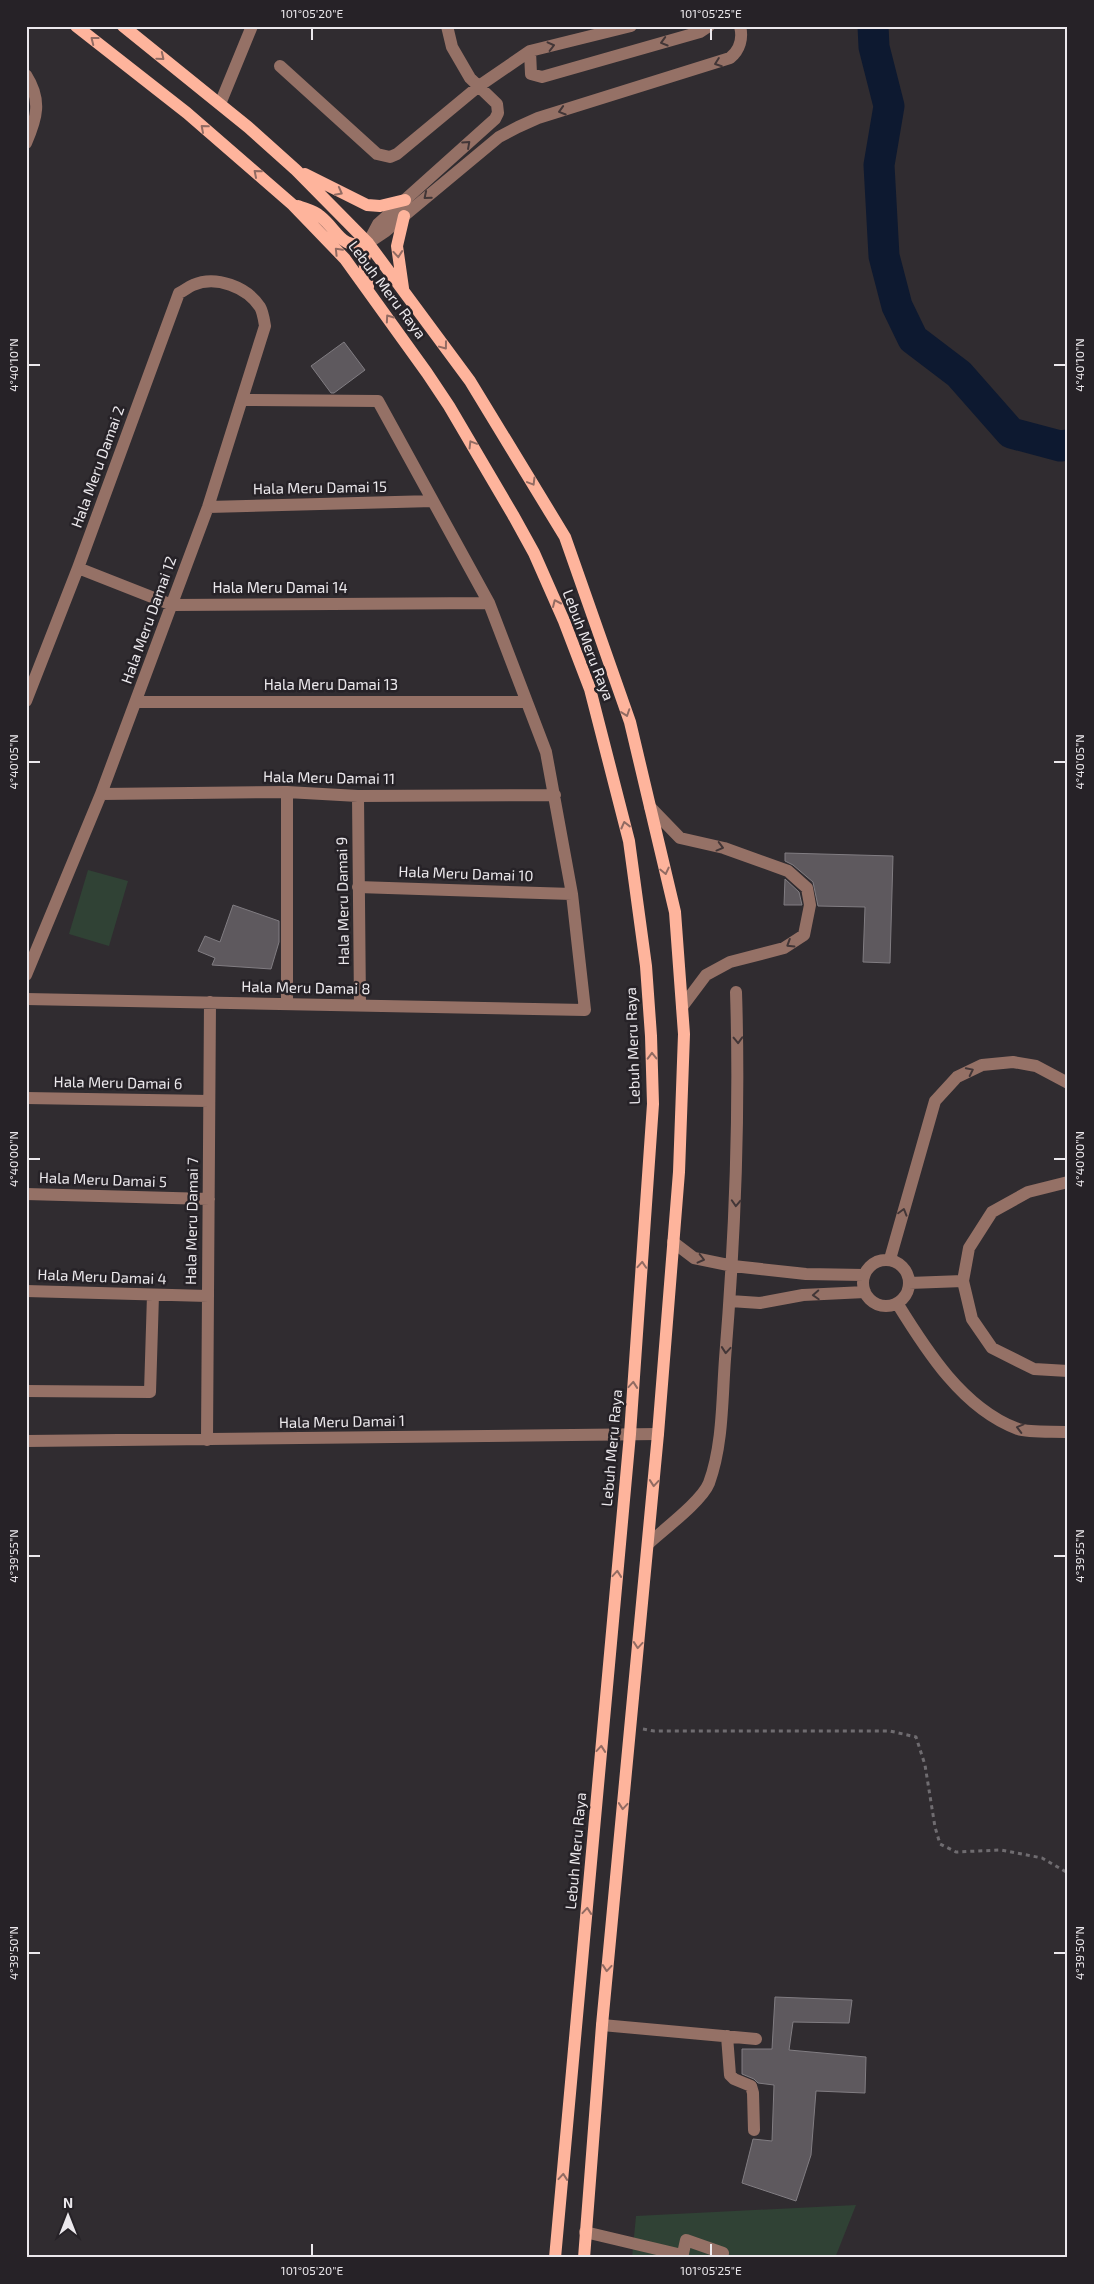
<svg xmlns="http://www.w3.org/2000/svg" width="1094" height="2284" font-family="'Exo 2',sans-serif">
	<rect width="100%" height="100%" fill="#302c30"/>
	<path fill="#304235" d="M88 870 128 881 109 946 69 934Z
		M856 2205 835 2258H632L636 2216Z"/>
	<g fill="none" stroke-linecap="round" stroke-linejoin="round">
		<path stroke="#0d1930" stroke-width="31" d="M873 26 874 47 889 106 879 165 884 256 897 306 913 339 959 374 1011 433 1060 446 1068 445"/>
	</g>
	<path fill="#5e595e" stroke="#817d82" d="M344 342 365 370 334 393H331L311 366Z
		M785 853 893 856 890 963 863 962 865 907 818 906 813 882 793 865 785 861Z
		M785 879 799 892 802 905H784Z
		M233 905 279 921V942L271 969 212 965 215 958 198 951 205 936 220 942Z
		M775 1997 852 2000 849 2023 793 2022 789 2050 866 2057 865 2093 816 2091 811 2155 796 2201 742 2183 753 2139 772 2141 774 2085 758 2083 754 2079 742 2074V2049H772Z"/>
	<g fill="none" stroke-linecap="round" stroke-linejoin="round">
		<path stroke="#6f6c70" stroke-width="3" stroke-dasharray="4 4" stroke-linecap="butt" d="M643 1729 654 1731H890L916 1737 925 1765 935 1827 940 1844 956 1852 1001 1850 1042 1858 1068 1873"/>
		<path stroke="#957166" stroke-width="12" d="M530 51 531 74 542 77 700 32 709 26
			M280 66 377 154 390 157 397 154 479 86 530 51 631 26
			M26 75C42 100 37 118 26 143
			M220 104 252 26
			M369 241 378 224 495 119 498 113 497 104 470 78 452 47 447 26
			M368 243 386 231 499 137 518 127 538 118 730 58C740 50 743 38 740 26
			M208 507 433 501
			M78 568 172 605 489 603
			M26 701 78 568 179 293C184 291 188 287 193 285 216 275 247 287 260 307 263 312 264 320 265 326L208 507 101 794 26 975
			M136 702H527
			M101 794 287 792 358 796 555 795
			M358 796 360 1006
			M650 807 680 838 724 848 788 871 807 888 810 905 804 935 784 948 730 962 706 975 682 1007
			M358 887 572 894
			M26 999 585 1010 572 894 546 752 489 603 378 401 242 400
			M287 1004V792
			M26 1098 209 1101
			M1068 1182 1028 1192 992 1212 969 1248 963 1281 972 1319 992 1348 1034 1369 1068 1371
			M26 1194 209 1199
			M673 1242 694 1258 733 1266 806 1274 864 1275
			M890 1259 935 1101 957 1077 982 1065 1013 1062 1036 1066 1068 1083
			M863 1283a23 23 0 1 1 46 0a23 23 0 1 1-46 0Z
			M909 1283 963 1281
			M26 1291 208 1296
			M730 1301 760 1303 803 1295 865 1292
			M897 1303C926 1350 963 1409 1018 1429 1030 1433 1054 1431 1068 1432
			M26 1391 150 1392 153 1295
			M207 1440 210 1002
			M26 1441 658 1434
			M648 1544C663 1530 702 1501 709 1483 723 1445 722 1399 725 1359 735 1236 740 1114 736 992
			M602 2025 756 2039
			M727 2036 730 2075 734 2079 751 2086 753 2093 754 2130
			M585 2232 682 2255
			M682 2258 686 2240 723 2253"/>
		<path stroke="#feb49c" stroke-width="12" d="M76 26 187 113 293 205 345 259 427 373 449 406 513 515 534 553 564 621 590 689 629 841 646 966 651 1036 653 1104 630 1434 555 2258
			M123 26 248 127 296 170 368 243 470 381 565 537 630 722 675 912 684 1034 679 1172 658 1434 602 2025 584 2258
			M305 174 367 205 380 206 405 200
			M298 206C305 209 315 211 320 216 339 231 340 250 368 243
			M368 287 364 260 368 243
			M403 288 397 246 404 216"/>
	</g>
	<defs><path id="oneway-chevron" d="M-2-3.5L2.5 0L-2 3.5" fill="none" stroke-width="1.6" stroke-linecap="round" stroke-linejoin="round" transform="scale(1.25)"/></defs>
	<g stroke="#926b62">
		<use href="#oneway-chevron" transform="translate(94 40) rotate(-142)"/>
		<use href="#oneway-chevron" transform="translate(161 57) rotate(39)"/>
		<use href="#oneway-chevron" transform="translate(204 128) rotate(-139)"/>
		<use href="#oneway-chevron" transform="translate(257 173) rotate(-139)"/>
		<use href="#oneway-chevron" transform="translate(339 192) rotate(28)"/>
		<use href="#oneway-chevron" transform="translate(338 251) rotate(-134)"/>
		<use href="#oneway-chevron" transform="translate(398 254) rotate(85)"/>
		<use href="#oneway-chevron" transform="translate(389 318) rotate(-125)"/>
		<use href="#oneway-chevron" transform="translate(444 346) rotate(53)"/>
		<use href="#oneway-chevron" transform="translate(472 444) rotate(-121)"/>
		<use href="#oneway-chevron" transform="translate(532 482) rotate(59)"/>
		<use href="#oneway-chevron" transform="translate(556 603) rotate(-114)"/>
		<use href="#oneway-chevron" transform="translate(626 713) rotate(71)"/>
		<use href="#oneway-chevron" transform="translate(625 825) rotate(-104)"/>
		<use href="#oneway-chevron" transform="translate(665 871) rotate(77)"/>
		<use href="#oneway-chevron" transform="translate(652 1056) rotate(-91)"/>
		<use href="#oneway-chevron" transform="translate(642 1265) rotate(-86)"/>
		<use href="#oneway-chevron" transform="translate(633 1385) rotate(-85)"/>
		<use href="#oneway-chevron" transform="translate(654 1483) rotate(95)"/>
		<use href="#oneway-chevron" transform="translate(617 1574) rotate(-85)"/>
		<use href="#oneway-chevron" transform="translate(638 1645) rotate(95)"/>
		<use href="#oneway-chevron" transform="translate(601 1749) rotate(-85)"/>
		<use href="#oneway-chevron" transform="translate(623 1806) rotate(95)"/>
		<use href="#oneway-chevron" transform="translate(587 1911) rotate(-85)"/>
		<use href="#oneway-chevron" transform="translate(607 1968) rotate(95)"/>
		<use href="#oneway-chevron" transform="translate(563 2177) rotate(-85)"/>
	</g>
	<g stroke="#423637">
		<use href="#oneway-chevron" transform="translate(664 42) rotate(164)"/>
		<use href="#oneway-chevron" transform="translate(551 46) rotate(-14)"/>
		<use href="#oneway-chevron" transform="translate(718 63) rotate(160)"/>
		<use href="#oneway-chevron" transform="translate(562 111) rotate(163)"/>
		<use href="#oneway-chevron" transform="translate(467 144) rotate(-42)"/>
		<use href="#oneway-chevron" transform="translate(427 196) rotate(140)"/>
		<use href="#oneway-chevron" transform="translate(720 847) rotate(15)"/>
		<use href="#oneway-chevron" transform="translate(790 944) rotate(148)"/>
		<use href="#oneway-chevron" transform="translate(738 1040) rotate(88)"/>
		<use href="#oneway-chevron" transform="translate(970 1071) rotate(-26)"/>
		<use href="#oneway-chevron" transform="translate(736 1203) rotate(93)"/>
		<use href="#oneway-chevron" transform="translate(903 1212) rotate(-74)"/>
		<use href="#oneway-chevron" transform="translate(701 1259) rotate(14)"/>
		<use href="#oneway-chevron" transform="translate(816 1295) rotate(177)"/>
		<use href="#oneway-chevron" transform="translate(726 1350) rotate(95)"/>
		<use href="#oneway-chevron" transform="translate(1020 1428) rotate(-165)"/>
	</g>
	<path fill="none" stroke="#ebe8ec" stroke-width="2" d="M312 28V40M711 28V40M28 365H40M1054 365H1066M28 762H40M1054 762H1066M28 1159H40M1054 1159H1066M28 1556H40M1054 1556H1066M28 1953H40M1054 1953H1066M312 2244V2256M711 2244V2256"/>
	<g text-anchor="middle" stroke-width="5" stroke-linejoin="round" paint-order="stroke">
		<g font-size="15" fill="#ebe8ec" stroke="#262227">
			<text transform="translate(387 290) rotate(53)" y="5">Lebuh Meru Raya</text>
			<text transform="translate(98 467) rotate(-70)" y="5">Hala Meru Damai 2</text>
			<text transform="translate(320 488) rotate(-1)" y="5">Hala Meru Damai 15</text>
			<text x="280" y="593">Hala Meru Damai 14</text>
			<text transform="translate(149 620) rotate(-70)" y="5">Hala Meru Damai 12</text>
			<text transform="translate(588 645) rotate(69)" y="5">Lebuh Meru Raya</text>
			<text x="331" y="690">Hala Meru Damai 13</text>
			<text transform="translate(329 778) rotate(1)" y="5">Hala Meru Damai 11</text>
			<text transform="translate(466 874) rotate(2)" y="5">Hala Meru Damai 10</text>
			<text transform="translate(343 901) rotate(-91)" y="5">Hala Meru Damai 9</text>
			<text transform="translate(306 988) rotate(1)" y="5">Hala Meru Damai 8</text>
			<text transform="translate(633 1046) rotate(-92)" y="5">Lebuh Meru Raya</text>
			<text transform="translate(118 1083) rotate(1)" y="5">Hala Meru Damai 6</text>
			<text transform="translate(103 1180) rotate(2)" y="5">Hala Meru Damai 5</text>
			<text transform="translate(192 1221) rotate(-89)" y="5">Hala Meru Damai 7</text>
			<text transform="translate(102 1277) rotate(2)" y="5">Hala Meru Damai 4</text>
			<text transform="translate(342 1422) rotate(-1)" y="5">Hala Meru Damai 1</text>
			<text transform="translate(612 1448) rotate(-85)" y="5">Lebuh Meru Raya</text>
			<text transform="translate(576 1851) rotate(-85)" y="5">Lebuh Meru Raya</text>
		</g>
	</g>
	<rect width="1094" height="2284" fill="none" stroke="#262227" stroke-width="55"/>
	<g transform="translate(68 2216)" stroke="#262227" stroke-width="4" paint-order="stroke">
	<path d="M0-4L9 19L0 12L-9 19Z" fill="#ebe8ec"/>
	<text y="-8" font-size="14" font-weight="bold" text-anchor="middle" fill="#ebe8ec">N</text>
	</g>
	<rect x="28" y="28" width="1038" height="2228" fill="none" stroke="#ebe8ec" stroke-width="2"/>
	<g font-size="12" text-anchor="middle" fill="#ebe8ec">
		<text x="312" y="18">101°05'20"E</text>
		<text x="711" y="18">101°05'25"E</text>
		<text transform="translate(14 365) rotate(-90)" y="4">4°40'10"N</text>
		<text transform="translate(1080 365) rotate(-90)" y="4">4°40'10"N</text>
		<text transform="translate(14 762) rotate(-90)" y="4">4°40'05"N</text>
		<text transform="translate(1080 762) rotate(-90)" y="4">4°40'05"N</text>
		<text transform="translate(14 1159) rotate(-90)" y="4">4°40'00"N</text>
		<text transform="translate(1080 1159) rotate(-90)" y="4">4°40'00"N</text>
		<text transform="translate(14 1556) rotate(-90)" y="4">4°39'55"N</text>
		<text transform="translate(1080 1556) rotate(-90)" y="4">4°39'55"N</text>
		<text transform="translate(14 1953) rotate(-90)" y="4">4°39'50"N</text>
		<text transform="translate(1080 1953) rotate(-90)" y="4">4°39'50"N</text>
		<text x="312" y="2275">101°05'20"E</text>
		<text x="711" y="2275">101°05'25"E</text>
	</g>
</svg>
